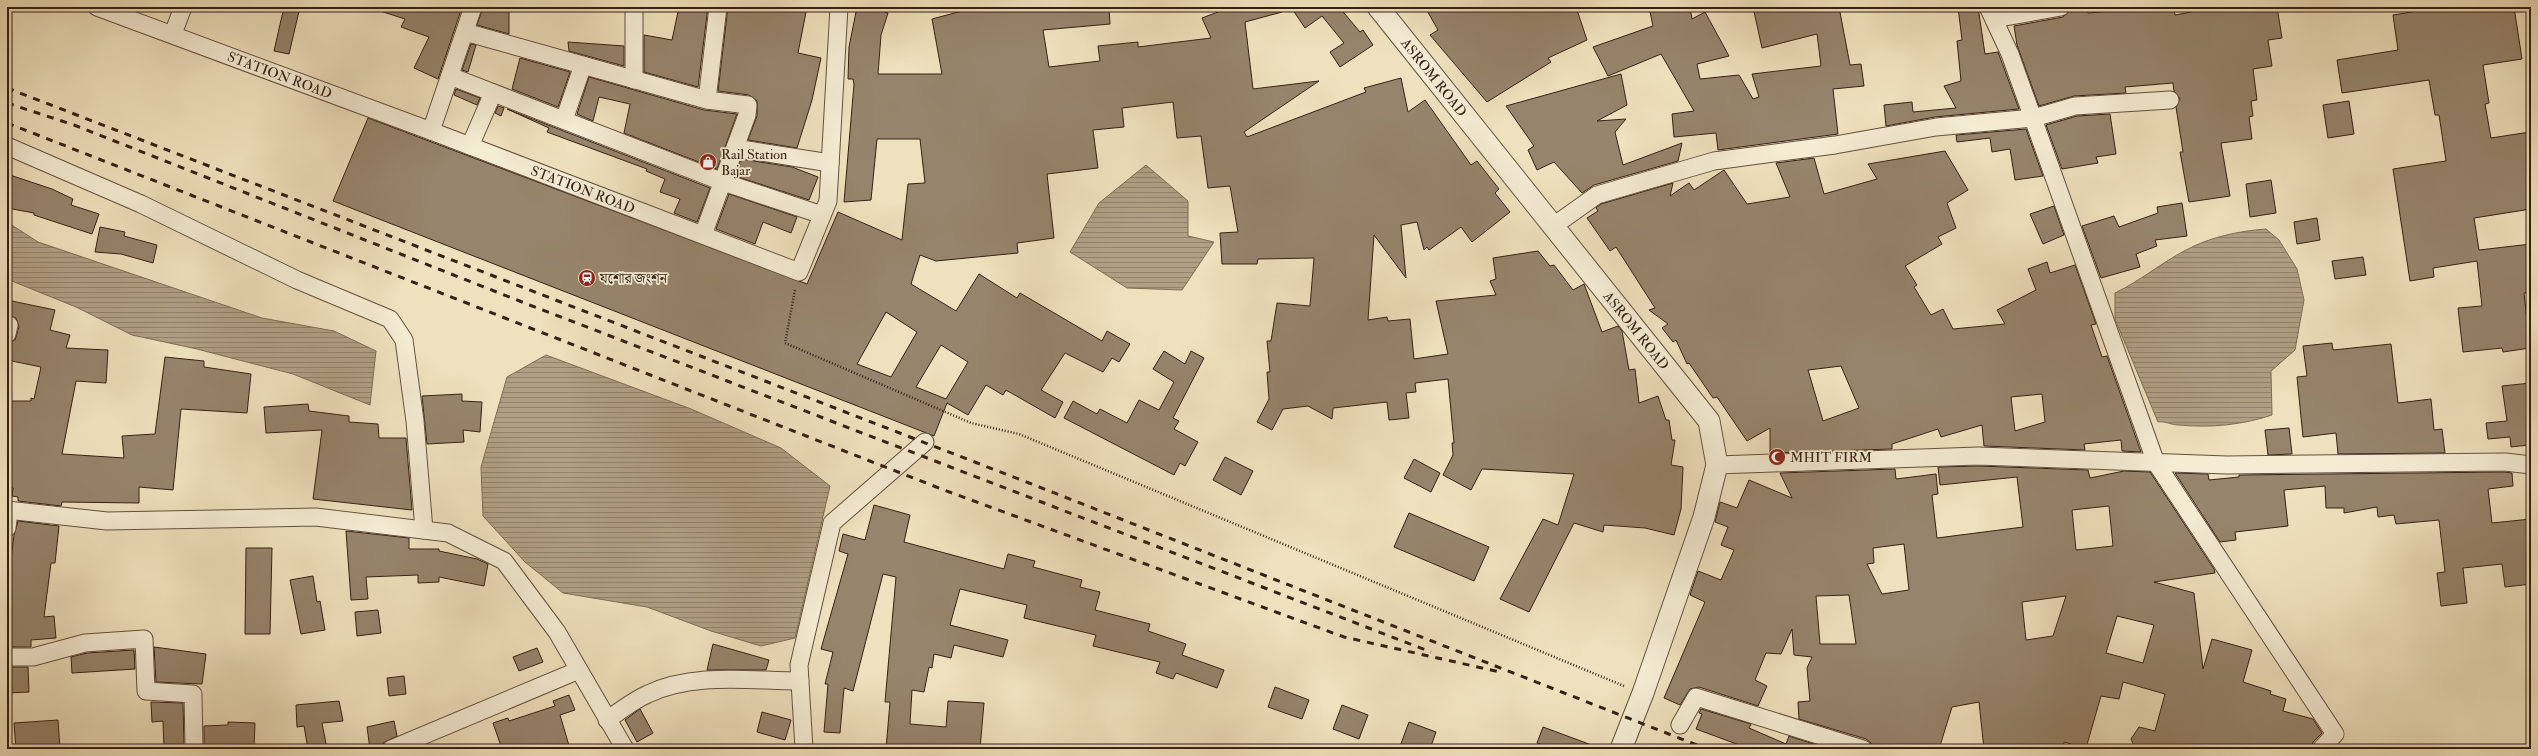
<svg xmlns="http://www.w3.org/2000/svg" width="2538" height="756" font-family="'IM FELL Double Pica','Noto Serif Bengali',serif">
	<defs>
		<pattern id="water-rules" width="6" height="5" patternUnits="userSpaceOnUse"><rect width="6" height="5" fill="#b09f84"/><path d="M0 2.5h6" fill="none" stroke="#90816b"/></pattern>
	</defs>
	<rect width="100%" height="100%" fill="#efe1bd"/>
	<filter id="stains"><feTurbulence type="fractalNoise" baseFrequency=".005" numOctaves="4"/><feColorMatrix values="0 0 0 0 .2 0 0 0 0 .09 0 0 0 0 .02 0 0 0 .5 -.17"/></filter>
	<radialGradient id="worn" r=".72"><stop offset=".6" stop-color="#630" stop-opacity="0"/><stop offset="1" stop-color="#630" stop-opacity=".3"/></radialGradient>
	<path fill="url(#water-rules)" stroke="#7f6c57" d="M1146 165 1188 201V236L1214 242 1182 290 1127 288 1070 252 1099 203Z
		M7 222 38 242 262 318 334 331 376 351 370 405 293 374 197 349 132 335 76 307 7 279Z
		M2266 229 2279 240 2297 269 2304 300 2295 350 2271 371 2272 415C2242 425 2211 428 2179 425 2171 425 2166 421 2158 422L2115 319V293C2140 281 2161 263 2186 250 2210 237 2239 231 2266 229Z
		M546 355 691 409 781 448 830 486 795 638 761 646 711 631 647 607 563 593 525 562 483 516 481 467 507 377Z"/>
	<path fill="#96846c" stroke="#362014" fill-rule="evenodd" d="M284 7H300L289 54 274 51Z
		M377 7H462L438 79 414 68 429 37 401 27 405 19 377 10Z
		M483 7H509V34L477 25Z
		M679 7H708L698 87 644 72V35L672 40Z
		M728 7H807L798 53 821 58 812 100 797 148 748 140 757 116V101L749 95 718 91Z
		M857 7H876V9L888 13 881 35 878 74H942L932 19 977 7H1109L1110 24 1043 30 1049 67 1100 61 1098 46 1138 42V47L1211 38 1202 18 1231 7H1281L1282 12 1245 22 1253 89 1319 81 1244 132 1247 137 1366 92 1364 88 1401 78 1408 112 1425 100 1471 165 1477 161 1499 189 1495 193 1510 212 1472 242 1461 227 1429 250 1427 247 1424 250 1417 222 1401 225 1406 278 1374 235 1368 320 1387 317 1388 321 1410 319 1414 359 1448 354 1436 301 1496 295 1490 281 1496 279 1493 258 1538 251 1550 266 1554 265 1573 290 1584 284 1602 332 1618 326 1622 331 1629 370 1635 369 1639 403 1658 396 1666 420H1669L1672 440H1675L1671 465 1683 467 1681 509 1674 535 1645 528 1604 525 1603 532 1574 523 1529 612 1500 599 1543 519 1558 525 1574 474 1482 469 1471 490 1443 475 1453 455 1452 443H1454L1448 379 1415 383 1416 392 1406 393 1409 418 1389 420 1387 402 1333 408 1332 419 1308 406 1283 409 1272 430 1257 422 1269 399 1267 372H1270L1267 341H1271L1277 303 1310 306 1314 258 1258 259 1257 264H1222L1220 233 1238 232 1230 186 1208 188 1201 136 1177 138 1173 102 1122 108 1124 127 1093 130 1098 168 1047 174 1054 238 1017 243 1018 253 936 261 920 255 911 284 956 311 979 274 1017 298 1020 293 1102 341 1107 331 1130 344 1119 362 1112 358 1103 372 1065 353 1041 390 1063 402 1055 418 1006 390 1003 395 986 385 968 415 947 403 934 436 333 201 368 118 807 284 838 212 902 240 908 184 925 183 920 139H877L871 200 844 202 854 84 853 79H848L849 47ZM886 312 917 332 891 377 857 364ZM941 345 968 362 946 399 916 387Z
		M1291 7H1339L1360 32 1363 30 1373 45 1340 67 1330 52 1344 43 1322 16 1305 28Z
		M1425 7H1576L1587 40 1548 58 1551 62 1487 102 1430 35 1438 30Z
		M1649 7H1690L1692 19 1705 12 1729 56 1697 64 1700 79 1739 75 1753 99 1759 97 1752 74 1821 66 1817 34 1762 48 1753 7H1839L1850 65 1861 64 1864 86 1833 89 1838 134 1718 150 1716 133 1674 137 1672 114 1694 111 1661 54 1608 76 1593 47 1653 26Z
		M1958 7H1978L1985 54 1998 52 2019 109 1935 117 1886 126 1884 105 1912 102 1913 112 1956 108 1944 86 1961 81 1957 41 1962 40Z
		M2085 7H2087L2088 13 2121 10 2120 7H2174L2175 15 2217 7H2277L2282 38 2268 40 2272 66 2253 69 2257 100 2251 101 2253 116 2249 117 2252 139 2221 143 2230 196 2189 202 2180 152H2183L2176 107 2180 99 2174 91 2173 83 2125 87 2126 93 2074 96 2039 106 2017 45 2014 26 2063 17 2071 9Z
		M2424 7H2514L2522 59 2483 65 2489 103 2485 104 2491 138 2530 132 2531 209 2474 218 2479 250 2531 244V292L2524 293 2530 348 2503 352 2502 348 2463 352 2458 308 2482 306 2477 261 2433 268 2434 277 2410 281 2393 169 2446 161 2439 115H2435L2429 80 2342 93 2337 60 2398 50 2393 15 2424 10Z
		M568 42 624 46V66L569 51Z
		M471 44 476 45 468 72 462 70Z
		M520 58 570 72 558 107 512 89Z
		M1621 74 1627 105 1597 121 1626 119 1615 132 1623 165 1682 143 1678 161 1594 185 1582 193 1554 162 1537 170 1528 150 1534 146 1506 106Z
		M589 77 704 110 737 114 717 169 624 133 630 104 599 97 593 121 577 114Z
		M456 89 480 98 477 105 454 95Z
		M2349 101 2354 134 2328 138 2323 105Z
		M498 106 504 108 501 116 495 113Z
		M507 109 710 188 697 222 674 213 680 199 660 192 665 179 646 171 647 169 547 132 549 128Z
		M2110 114 2116 154 2096 157 2098 163 2062 169 2046 125 2077 116Z
		M2026 129 2043 176 2015 180 2010 149 1992 152 1990 138 1957 142 1956 135Z
		M1945 151 1968 190 1947 203 1956 228 1938 237 1942 244 1905 266 1917 285 1914 287 1931 315 1943 309 1953 329 2005 324 1997 310 2036 290 2028 269 2047 262 2050 273 2075 265 2096 324 2091 325 2102 357 2107 356 2141 452 2122 451 2121 440 2084 444 2085 450 1984 446 1982 425 1941 437 1938 429 1892 444V449L1770 453V428L1747 441 1717 397 1713 398 1689 363 1687 364 1676 340 1673 342 1662 328 1668 324 1649 310 1655 308 1616 247 1610 251 1587 218 1598 211 1596 208 1601 204 1673 183 1670 196 1689 183 1694 190 1724 170 1747 204 1790 197 1776 163 1814 158 1824 194 1877 179 1868 164ZM1841 366 1859 408 1823 421 1808 370ZM2042 394 2045 422 2015 431 2011 397Z
		M741 159 792 167 818 177 809 200 735 176Z
		M7 174 52 189 73 199 71 205 99 214 92 234 34 215V213L7 208Z
		M2271 180 2276 213 2250 217 2246 184Z
		M729 194 797 217 791 233 763 222 755 244 716 229Z
		M2182 203 2187 236 2155 240 2157 246 2136 254 2140 267 2101 278 2082 226 2114 216 2119 227 2158 213 2157 207Z
		M2054 206 2064 235 2043 244 2030 214Z
		M2317 218 2320 240 2297 244 2294 222Z
		M100 227 125 232 124 236 157 245 153 263 121 254 95 252Z
		M2363 257 2366 275 2335 279 2332 261Z
		M7 300 55 310 50 330 70 335 66 348 108 350 106 383 76 381 62 454 124 458 122 436 155 434 165 357 204 361V367L251 374 247 413 181 409 173 490 139 487V503L62 502 61 506 18 501V497L12 496 13 488 7 487V401H31V398L34 399 41 367 7 360V344L15 340 19 327 16 318 7 315Z
		M2332 343 2333 350 2391 344 2398 403 2431 399 2434 430 2442 429 2445 453 2338 454 2336 433 2303 437 2297 377 2307 376 2303 346Z
		M1164 351 1185 364 1191 351 1204 358 1173 418 1179 421 1174 429 1198 442 1185 466 1180 463 1174 475 1064 418 1073 401 1097 414 1100 409 1127 423 1139 400 1159 410 1174 382 1153 369Z
		M2531 383V425H2527L2529 445 2511 447 2510 437 2488 439 2486 423 2507 421 2502 386Z
		M462 394V401L482 402 480 432 463 430 464 442 427 444 422 396Z
		M308 404 309 411 349 416V422L378 424 379 438H406L412 510 313 499 322 430 266 433 264 407Z
		M2289 428 2292 454 2268 455 2265 430Z
		M1225 457 1253 471 1241 495 1213 480Z
		M1414 459 1440 473 1431 492 1404 478Z
		M1978 466 2088 470 2090 478 2124 471 2150 472 2214 569 2215 573 2154 582 2194 593 2203 669 2212 639 2252 650 2243 682 2271 691 2270 694 2286 699 2283 711 2313 719 2322 733 2313 742 2311 749H2135L2131 739 2139 727 2155 731 2165 694 2123 682 2119 699 2101 696 2086 748 2064 742 2063 749H1984L1979 702 1952 707 1939 749H1873L1871 743 1866 739 1799 719 1798 702 1810 701 1807 668 1812 657 1794 655 1792 629 1781 654 1766 653 1755 680 1767 686 1758 706 1699 687 1690 689 1680 705 1664 698 1705 602 1690 595 1698 571 1721 580 1734 550 1721 545 1728 527 1715 522 1720 502 1737 508 1749 480 1792 498 1780 473 1895 469 1896 479 1936 474 1938 494 1932 495 1937 538 2023 527 2017 477 1940 485 1938 467ZM2109 506 2113 546 2076 550 2072 510ZM1904 544 1909 590 1882 594 1867 564 1874 563 1873 548ZM1849 595 1856 644H1820L1816 596ZM2066 596 2053 636 2026 640 2022 602ZM2117 616 2154 625 2143 663 2106 653Z
		M2504 472 2512 473 2513 486 2488 489 2492 523 2531 519V584L2505 587 2502 564 2463 568 2467 603 2441 606 2437 573 2445 572 2439 520 2396 524 2394 515 2378 517 2377 507 2344 513V508H2326L2325 486 2284 490 2288 526 2235 532 2236 540 2220 542 2175 473 2208 474 2209 480 2239 477V475Z
		M874 505 910 515 904 542 1004 569 1008 554 1035 561 1033 567 1082 580 1080 587 1100 592 1095 610 1150 624 1148 631 1186 644 1182 655 1224 670 1217 688 1176 673 1173 679 1156 673 1160 662 1093 646 1096 635 1024 618 1027 605 960 589 950 625 1008 640 1003 657 954 645 951 658 934 654 932 668 929 667 924 692 912 690 910 724 946 727 948 701 984 703 980 749H886L890 702H885L896 577 883 574 853 691 844 688 840 733 824 732 828 684H825L833 652 821 649 848 554 839 551 843 534 865 540Z
		M1409 513 1489 547 1474 581 1394 547Z
		M18 521 59 526 55 563H51L44 617 54 616 56 638 31 640V647H7V565L10 566 14 535Z
		M346 531 409 538V549H439V551L477 559 488 564 484 586 439 577V582L418 583V575L366 577 368 599 351 600Z
		M246 548H272L270 634H245Z
		M313 576 317 602 320 601 325 630 301 634 290 580Z
		M378 610 381 633 357 636 355 612Z
		M713 644 769 660 766 670H707Z
		M154 647 206 654 202 684 156 682Z
		M537 648 543 662 519 671 513 657Z
		M134 650 135 669 72 673 71 657 87 653Z
		M7 667H28L29 692 7 693Z
		M404 676 406 694 389 696 387 678Z
		M1275 687 1309 700 1302 719 1268 707Z
		M569 695 575 710 560 715 570 749H502L493 723 508 718 509 721 555 706 553 701Z
		M339 701 343 721 322 723 327 749H308L304 726 297 727 296 705Z
		M151 702 183 703 184 749H164L163 721 152 722Z
		M1342 705 1368 715 1359 739 1333 729Z
		M640 709 653 733 637 742 625 720Z
		M1701 709 1751 724 1749 728 1786 744 1789 736 1829 749H1750L1696 729 1702 714 1699 713Z
		M762 712 791 720 785 740 757 732Z
		M58 720 60 749H16L14 723Z
		M394 721 397 736 383 743 381 749H370L367 727Z
		M228 722 255 723 254 749H204V726L228 725Z
		M1409 722 1436 732 1430 749H1399Z
		M1543 727 1597 747V749H1552L1537 743Z"/>
	<g fill="none" stroke-linecap="round" stroke-linejoin="round">
		<g stroke="#64503e" stroke-width="19">
			<g id="minor">
				<path id="s1" d="M97 7 431 131 799 272 828 201 839 7"/>
				<path d="M634 7V80"/>
				<path d="M1988 7 2010 54 2156 463 2335 734 2321 749"/>
				<path d="M1994 19 2061 7"/>
				<path d="M465 32 707 100"/>
				<path d="M173 34 183 7"/>
				<path d="M450 76 723 182 822 215"/>
				<path d="M564 120 583 65"/>
				<path d="M431 131 473 7"/>
				<path d="M7 146 141 204 297 280 390 319 404 340 415 421 424 530"/>
				<path d="M470 146 493 93"/>
				<path d="M735 148 830 163"/>
				<path d="M1552 227 1597 195 1714 161 1835 145 1936 127 2033 118 2075 106 2170 100"/>
				<path d="M703 235 747 115 748 105 707 100 718 7"/>
				<path d="M7 334 9 325"/>
				<path d="M1717 465 1978 456 2227 465 2505 462 2531 465"/>
				<path d="M7 510 107 521 316 517 448 533 504 561 557 632 625 749"/>
				<path d="M7 528 9 511"/>
				<path d="M7 657H33L85 643 144 639 146 691 193 694 194 749"/>
				<path d="M607 720C620 711 634 700 648 694 694 672 751 681 800 681"/>
				<path d="M1680 725 1696 697 1863 749"/>
				<path d="M391 749 579 670"/>
				<path d="M804 749 799 665 832 523 925 442"/>
			</g>
		</g>
		<g stroke="#64503e" stroke-width="23">
			<g id="tertiary">
				<path id="s2" d="M1378 7 1709 421 1717 465 1704 517 1643 693 1621 749"/>
			</g>
		</g>
		<path stroke="#362014" stroke-width="2.5" stroke-dasharray="1 2" stroke-linecap="butt" d="M795 290 785 343 971 423 1019 434 1624 686"/>
		<use href="#minor" stroke="#f5ecd4" stroke-width="17"/>
		<use href="#tertiary" stroke="#f5ecd4" stroke-width="21"/>
		<path stroke="#362014" stroke-width="3" stroke-dasharray="7 7" stroke-linecap="butt" d="M7 88 1029 483 1707 749
			M7 103 74 125 522 302 1431 652
			M7 123 944 490 1344 637 1500 672"/>
	</g>
	<defs>
		<g id="shop-disc" transform="scale(0.9)"><circle r="9.5" fill="#8f2418" stroke="#f5ecd4"/><path d="M-5-2.5h2.3a2.7 3.5 0 0 1 5.4 0H5L5.5 6h-11ZM-1.5-2.5h3a1.5 2.3 0 0 0-3 0Z" fill="#fff"/></g>
		<g id="station-disc" transform="scale(0.9)"><circle r="9.5" fill="#8f2418" stroke="#f5ecd4"/><path d="M-3-6H3Q5-6 5-4V2Q5 4 3 4L4.5 6H3L1.5 4h-3L-3 6H-4.5L-3 4Q-5 4-5 2V-4Q-5-6-3-6ZM-3.5-4v3h7v-3ZM-3.5 1v1.5H-2V1ZM2 1v1.5H3.5V1Z" fill="#fff"/></g>
		<g id="mosque-disc" transform="scale(0.9)"><circle r="9.5" fill="#8f2418" stroke="#f5ecd4"/><path d="M3.5-4.9A6 6 0 1 0 3.5 4.9A5 5 0 1 1 3.5-4.9Z" fill="#fff"/></g>
	</defs>
	<g fill-rule="evenodd">
		<use href="#shop-disc" x="708" y="162"/>
		<use href="#station-disc" x="587" y="278"/>
		<use href="#mosque-disc" x="1777" y="457"/>
	</g>
	<g text-anchor="middle" stroke-width="3.5" stroke-linejoin="round" paint-order="stroke">
		<g font-size="14" fill="#362014" stroke="#f5ecd4">
			<text dy="5" stroke="none"><textPath href="#s1" startOffset="195">STATION ROAD</textPath></text>
			<text dy="5" stroke="none"><textPath href="#s2" startOffset="90">ASROM ROAD</textPath></text>
			<text dy="5" stroke="none"><textPath href="#s1" startOffset="519">STATION ROAD</textPath></text>
			<text dy="5" stroke="none"><textPath href="#s2" startOffset="414">ASROM ROAD</textPath></text>
		</g>
		<g font-size="14" fill="#362014" stroke="#f5ecd4" text-anchor="start">
			<text x="721" y="159">Rail Station<tspan x="721" dy="16">Bajar</tspan></text>
			<text x="600" y="283">যশোর জংশন</text>
			<text x="1790" y="462">MHIT FIRM</text>
		</g>
	</g>
	<rect width="2538" height="756" fill="none" stroke="#efe1bd" stroke-width="24"/>
	<rect x="8" y="8" width="2522" height="740" fill="none" stroke="#362014" stroke-width="2"/>
	<rect x="12" y="12" width="2514" height="732" fill="none" stroke="#362014"/>
	<rect width="100%" height="100%" filter="url(#stains)"/>
	<rect width="100%" height="100%" fill="url(#worn)"/>
</svg>
